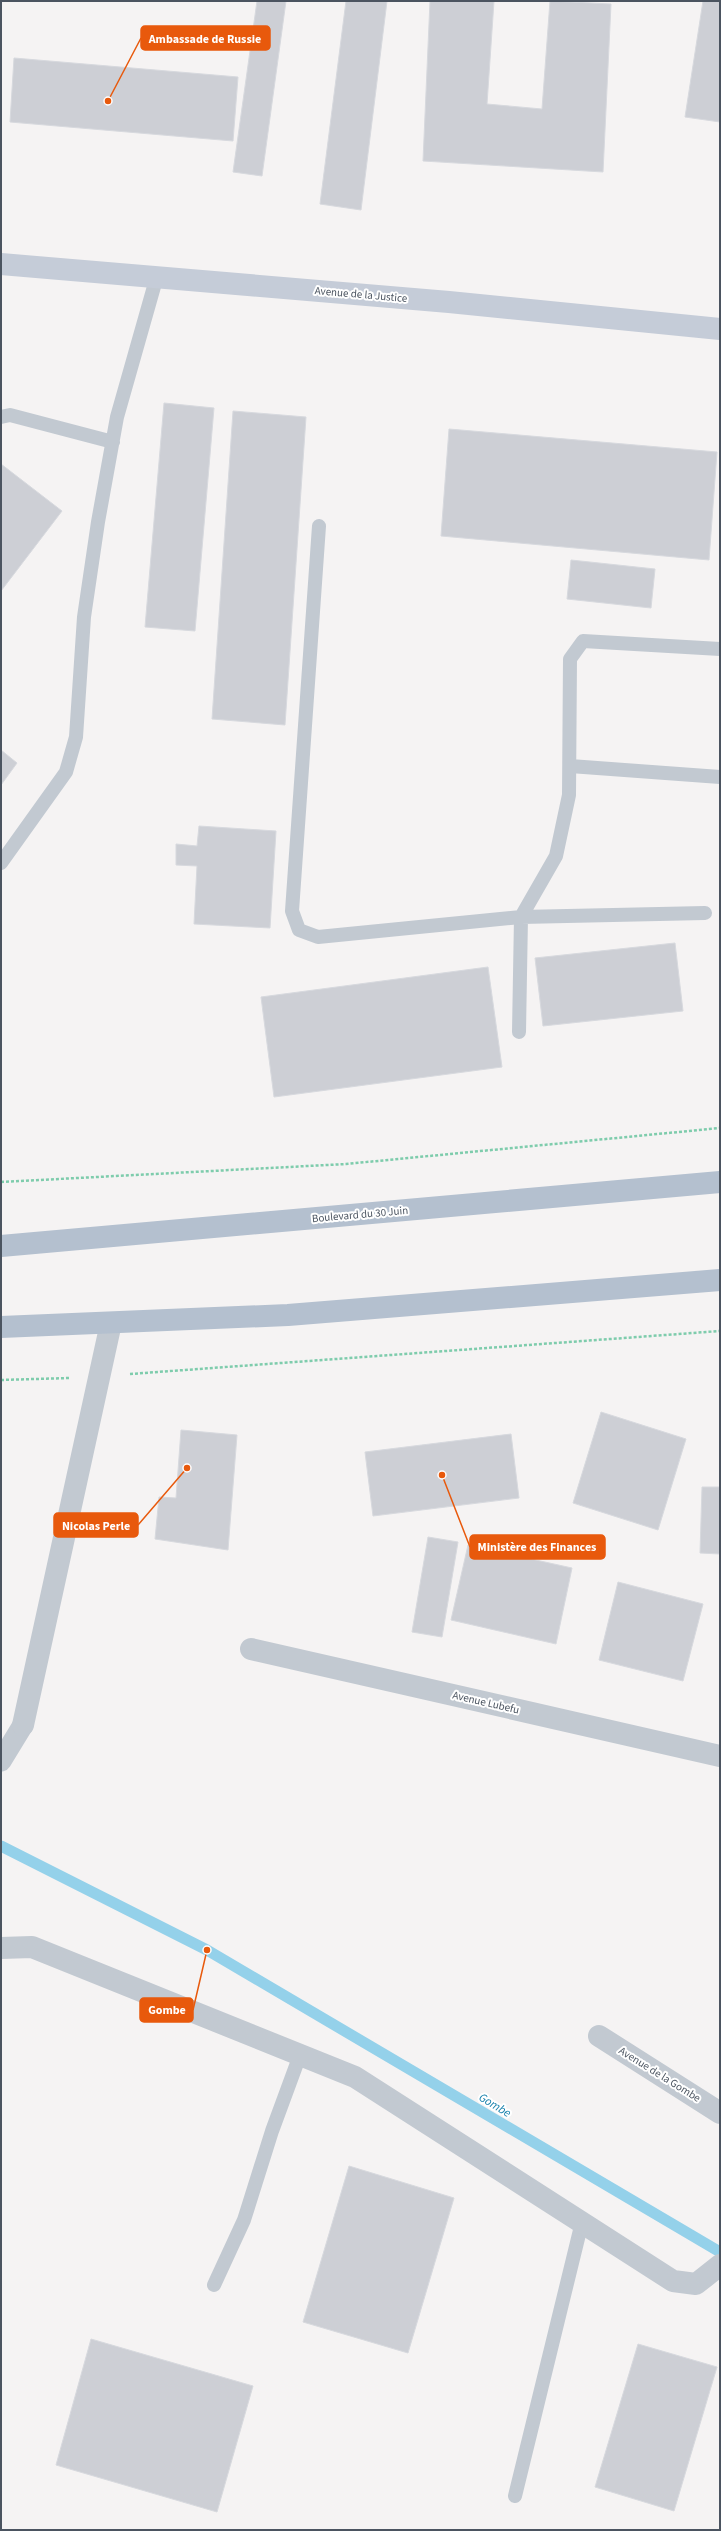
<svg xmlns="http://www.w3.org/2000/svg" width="721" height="2531" font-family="'Source Sans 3',sans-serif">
	<rect width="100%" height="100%" fill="#f5f3f3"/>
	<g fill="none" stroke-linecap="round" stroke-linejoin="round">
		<path stroke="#94d1ea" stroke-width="11" d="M1 1846 207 1950 720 2252"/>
	</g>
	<path fill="#cdcfd5" stroke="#d7d9de" d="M257 1H286L262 176 233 172Z
		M346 1H387L361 210 320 204Z
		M430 1H494L487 104 542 109 550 1 611 4 603 172 423 161Z
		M703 1H720V122L685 117Z
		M14 58 238 77 233 141 10 122Z
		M164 403 214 408 195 631 145 627Z
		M233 411 306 417 285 725 212 719Z
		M449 429 717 452 709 560 441 536Z
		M1 464 62 511 1 591Z
		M571 560 655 569 651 608 567 599Z
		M1 750 17 763 1 785Z
		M199 826 276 831 270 928 194 924 197 866 176 865V844L197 846Z
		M675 943 683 1011 543 1026 535 958Z
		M488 967 502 1067 274 1097 261 997Z
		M601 1412 686 1439 658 1530 573 1503Z
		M181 1430 237 1435 228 1550 155 1539 159 1497 176 1498Z
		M511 1434 519 1498 373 1516 365 1452Z
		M702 1487H720V1554L700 1553Z
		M428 1537 458 1542 442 1637 412 1632Z
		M468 1545 572 1568 556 1644 451 1620Z
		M618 1582 703 1604 683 1681 599 1660Z
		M349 2166 454 2198 408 2353 303 2322Z
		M91 2339 253 2386 217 2512 56 2465Z
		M638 2344 717 2367 674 2511 595 2487Z"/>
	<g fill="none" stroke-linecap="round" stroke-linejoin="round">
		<path stroke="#7eccac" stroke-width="2.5" stroke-dasharray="3 2" stroke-linecap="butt" d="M1 1182 346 1164 720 1128
			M130 1374 720 1331
			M1 1380 69 1378"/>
		<path stroke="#c2c9d1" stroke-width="14" d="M1 417 10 415 113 442
			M319 526 292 911 299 930 318 937 521 917 705 913
			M570 766 720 777
			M1 863 66 772 76 737 84 617 98 522 117 417 157 276
			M519 1032 521 917 556 856 569 795 570 659 583 641 720 649
			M214 2285 244 2220 272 2131 300 2055
			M515 2496 582 2222"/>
		<path stroke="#c2c9d1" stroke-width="21" d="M1 1761 23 1725"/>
		<path stroke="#c2c9d1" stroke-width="22" d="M251 1649 720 1756
			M23 1725 111 1323
			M1 1948 32 1947 355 2077 673 2281 696 2284 720 2265
			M599 2036 720 2113"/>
		<path stroke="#c5ccd8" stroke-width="22" d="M1 264 449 302 720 329"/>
		<path stroke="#b4c0cf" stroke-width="22" d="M1 1246 720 1182
			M1 1327 288 1315 720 1280"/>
	</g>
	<g text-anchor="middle" stroke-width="4" stroke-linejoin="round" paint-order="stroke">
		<g font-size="11" fill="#4b5460" stroke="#fff">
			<text transform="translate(361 294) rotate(5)" y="4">Avenue de la Justice</text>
			<text transform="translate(360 1214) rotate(-5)" y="4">Boulevard du 30 Juin</text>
			<text transform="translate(486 1702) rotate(13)" y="4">Avenue Lubefu</text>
			<text transform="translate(660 2074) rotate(32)" y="4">Avenue de la Gombe</text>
		</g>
		<g font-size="12" font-style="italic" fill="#137fab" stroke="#fff">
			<text transform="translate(495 2105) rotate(31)" y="4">Gombe</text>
		</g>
	</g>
	<path fill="none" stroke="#e8590c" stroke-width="1.5" d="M108 101L141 38M187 1468L138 1525M442 1475L470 1547M207 1950L193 2010"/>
	<g fill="#e8590c" stroke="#fff" stroke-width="1.5">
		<circle cx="108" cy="101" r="4"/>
		<circle cx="187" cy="1468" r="4"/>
		<circle cx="442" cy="1475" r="4"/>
		<circle cx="207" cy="1950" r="4"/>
	</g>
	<g fill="#e8590c" stroke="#e8590c" stroke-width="1.5">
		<rect x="141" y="26" width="129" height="24" rx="4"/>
		<rect x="54" y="1513" width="84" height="24" rx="4"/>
		<rect x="470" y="1535" width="135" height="24" rx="4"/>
		<rect x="140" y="1998" width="53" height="24" rx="4"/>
	</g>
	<g font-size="12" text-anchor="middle" font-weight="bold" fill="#fff">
		<text x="205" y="43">Ambassade de Russie</text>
		<text x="96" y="1530">Nicolas Perle</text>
		<text x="537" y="1551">Ministère des Finances</text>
		<text x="167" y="2014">Gombe</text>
	</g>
	<rect width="721" height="2531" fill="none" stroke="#4b5460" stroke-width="4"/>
</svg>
